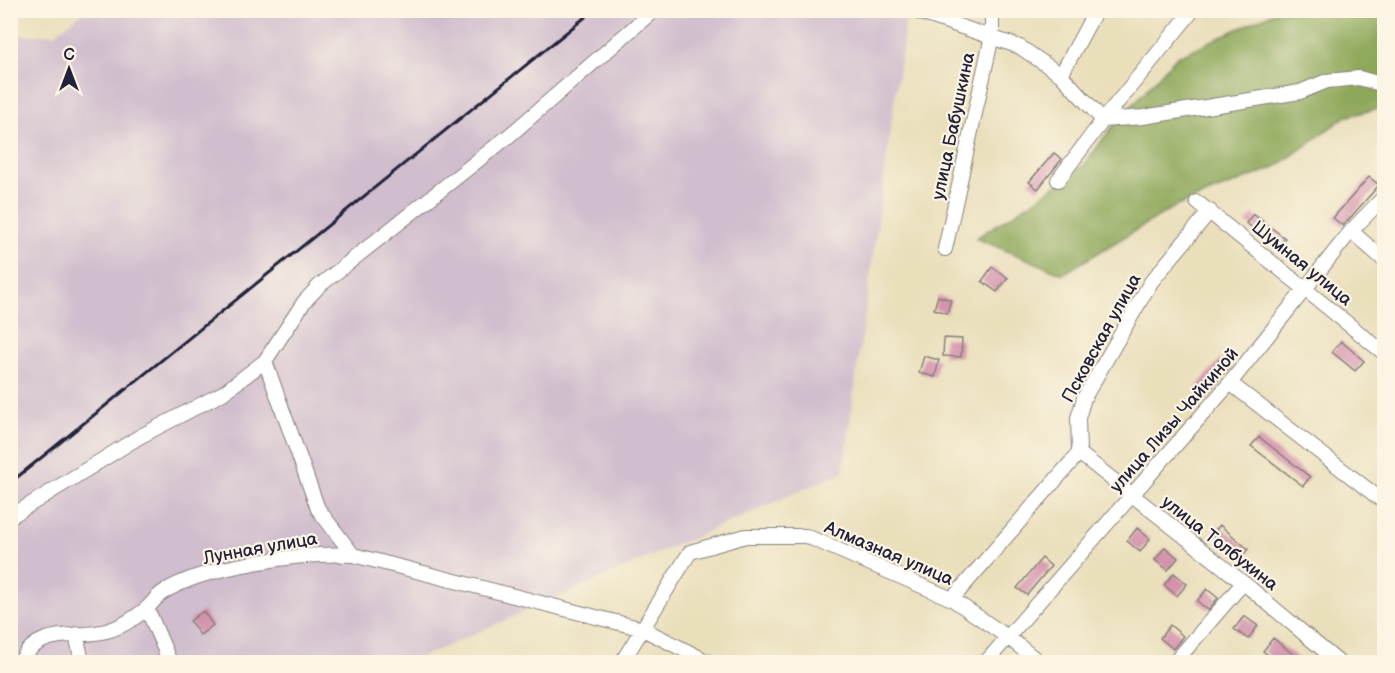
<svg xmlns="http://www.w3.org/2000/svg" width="1395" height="673" font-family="'Balsamiq Sans',sans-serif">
	<rect width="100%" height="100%" fill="#fcf5e5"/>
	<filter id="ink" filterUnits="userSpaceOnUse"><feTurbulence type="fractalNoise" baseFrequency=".0167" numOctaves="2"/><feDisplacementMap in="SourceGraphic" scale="12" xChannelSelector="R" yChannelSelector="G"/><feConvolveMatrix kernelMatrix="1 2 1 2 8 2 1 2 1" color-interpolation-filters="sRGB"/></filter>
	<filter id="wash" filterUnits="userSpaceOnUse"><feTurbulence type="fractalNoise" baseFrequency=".008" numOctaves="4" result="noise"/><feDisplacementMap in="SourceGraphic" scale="24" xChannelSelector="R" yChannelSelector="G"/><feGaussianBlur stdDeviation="1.35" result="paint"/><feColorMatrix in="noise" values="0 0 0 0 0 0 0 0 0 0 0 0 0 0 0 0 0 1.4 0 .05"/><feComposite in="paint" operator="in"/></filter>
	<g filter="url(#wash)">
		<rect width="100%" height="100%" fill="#eadfbb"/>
		<path fill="#d0bdcd" d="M86 10 907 11 843 472 410 662H11L10 36 55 34Z"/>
		<path fill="#8ea85a" stroke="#58654a" stroke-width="1.5" d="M1277 11H1384V107L1345 117 1276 167 1174 207 1063 274 976 238 1034 201 1085 164 1109 131 1176 57Z"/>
		<g id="blocks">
			<path fill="#d38faa" d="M1054 153 1062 159 1038 189 1029 182Z
				M1369 177 1379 185 1343 226 1333 218Z
				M1253 214 1285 238 1278 246 1246 223Z
				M992 267 1008 278 997 292 982 281Z
				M938 296 951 300 947 313 934 309Z
				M944 338 962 339 961 357 943 356Z
				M1341 341 1364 361 1355 371 1332 352Z
				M924 356 939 360 935 377 919 373Z
				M1220 359 1230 366 1205 396 1196 388Z
				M1259 437 1310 477 1303 486 1251 446Z
				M1220 525 1248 549 1241 558 1212 534Z
				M1137 528 1150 539 1140 552 1127 541Z
				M1165 547 1178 558 1168 570 1155 560Z
				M1042 558 1051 566 1027 595 1017 588Z
				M1174 573 1187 584 1177 596 1164 585Z
				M1207 589 1218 598 1208 610 1197 601Z
				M203 611 213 625 200 635 190 621Z
				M1244 616 1258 626 1248 639 1234 629Z
				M1170 625 1183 636 1173 649 1160 638Z
				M1273 638 1304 663H1278L1263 651Z"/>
		</g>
	</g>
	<g filter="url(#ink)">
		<use href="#blocks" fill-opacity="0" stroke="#86807b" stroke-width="1.5"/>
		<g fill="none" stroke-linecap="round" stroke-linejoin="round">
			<g stroke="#86807b" stroke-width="16">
				<path id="minor" d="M654 10 510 135 319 286 304 302 265 361 318 509 353 555 643 629 708 662
					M912 10 1020 47 1061 75 1103 120
					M1061 75 1096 10
					M1103 120 1143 117 1300 92 1327 81 1359 78 1384 85
					M1058 180 1103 120 1193 10
					M1197 202 1384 353
					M1351 231 1384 260
					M945 249 992 36V10
					M1230 383 1384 502
					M1079 453 1251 589 1338 662
					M10 517 139 437 223 393 265 361
					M952 599 1079 453 1078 418 1084 398 1151 282 1210 211
					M147 608 170 662
					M76 634 82 662
					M21 662C37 627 76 639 106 631 119 628 135 618 146 609 152 604 156 597 162 593 202 566 305 552 353 555
					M622 662 690 552 746 536H806L952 599 1009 638 1039 662
					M986 662 1230 383 1351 231 1384 197
					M1175 662 1243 583"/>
			</g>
			<use href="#minor" stroke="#fff" stroke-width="14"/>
			<path stroke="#22223b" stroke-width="3" d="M10 483 594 10"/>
		</g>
	</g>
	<g text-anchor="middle" stroke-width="4.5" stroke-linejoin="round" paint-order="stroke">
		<g font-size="18" fill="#22223b" stroke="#fcf5e5">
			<text transform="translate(953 126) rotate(-78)" y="6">улица Бабушкина</text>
			<text transform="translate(1302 263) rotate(39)" y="6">Шумная улица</text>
			<text transform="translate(1101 338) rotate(-61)" y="6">Псковская улица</text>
			<text transform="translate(1174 420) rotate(-49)" y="6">улица Лизы Чайкиной</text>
			<text transform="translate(1220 543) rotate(38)" y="6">улица Толбухина</text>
			<text transform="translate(260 548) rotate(-10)" y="6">Лунная улица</text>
			<text transform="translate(889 553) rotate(23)" y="6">Алмазная улица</text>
		</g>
	</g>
	<rect width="1395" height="673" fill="none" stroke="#fcf5e5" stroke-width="36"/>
	<g transform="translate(69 69)" stroke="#fcf5e5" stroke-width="4.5" paint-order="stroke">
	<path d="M0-4.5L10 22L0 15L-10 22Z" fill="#22223b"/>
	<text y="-9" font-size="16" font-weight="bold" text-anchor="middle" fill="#22223b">С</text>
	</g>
</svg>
